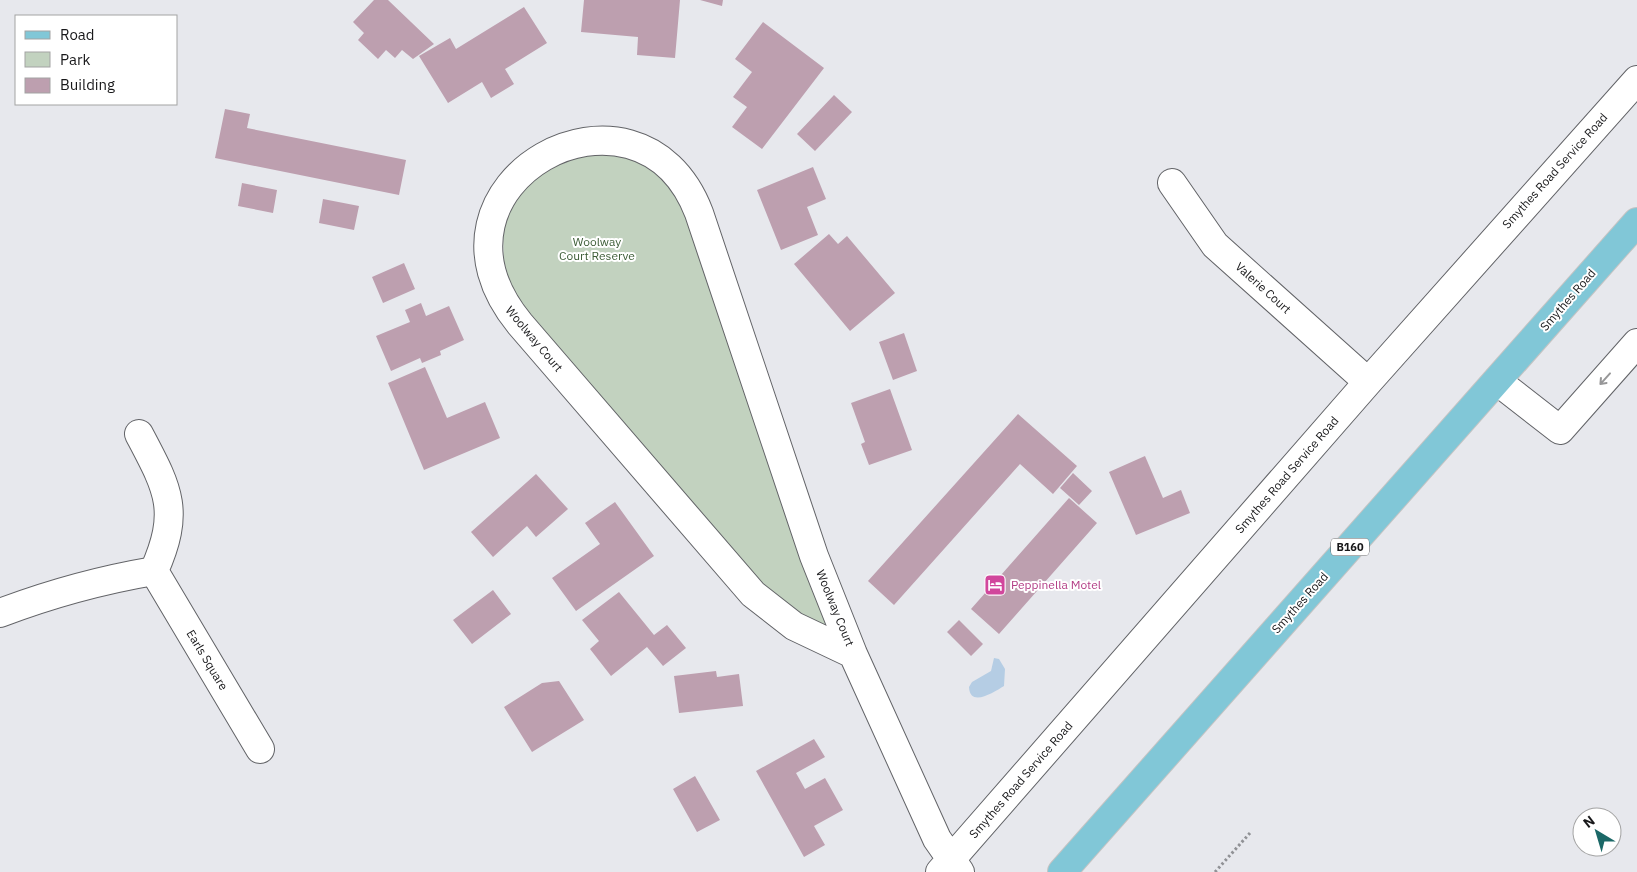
<svg xmlns="http://www.w3.org/2000/svg" width="1637" height="872" font-family="'IBM Plex Sans',sans-serif">
	<rect width="100%" height="100%" fill="#e7e8ed"/>
	<path fill="#c2d2bf" d="M613 152 645 163 679 193 828 627 824 628 770 596 523 312 504 278 503 222 514 195 563 157Z"/>
	<path fill="#b5cde4" d="M994 658 999 659 1005 669 1004 686C994 692 970 708 969 687L972 682 991 671Z"/>
	<path fill="#bd9faf" d="M374 0H388L434 44 413 59 402 50 395 58 386 50 378 59 358 40 364 33 353 22Z
		M584 0H680L675 58 637 55 638 37 581 32Z
		M700 0H723L722 6Z
		M524 7 547 43 505 69 514 84 491 98 482 82 448 103 419 56 450 38 456 49Z
		M763 22 824 68 762 149 732 127 747 107 733 97 752 72 735 59Z
		M834 95 852 112 815 151 797 134Z
		M225 109 250 114 247 128 406 160 399 195 215 158Z
		M813 167 826 199 807 207 818 235 781 250 757 190Z
		M242 183 277 190 273 213 238 206Z
		M323 199 359 206 354 230 319 223Z
		M829 234 838 244 847 236 895 293 850 331 794 264Z
		M404 263 415 289 383 303 372 277Z
		M421 303 426 316 449 306 464 340 440 351 441 355 422 363 420 358 391 371 376 336 410 322 405 310Z
		M904 333 917 371 893 380 879 342Z
		M425 367 447 418 485 402 500 438 424 470 388 383Z
		M890 389 912 450 869 465 861 444 865 442 851 403Z
		M1018 414 1077 466 1053 494 1020 464 894 605 868 581Z
		M1145 456 1163 498 1181 490 1190 513 1136 535 1109 472Z
		M1073 473 1092 491 1079 505 1060 488Z
		M536 474 568 509 536 537 527 526 493 557 471 532Z
		M1069 498 1097 523 999 634 971 609Z
		M615 502 654 556 576 611 552 578 600 544 585 523Z
		M493 590 511 614 472 644 453 620Z
		M619 592 654 635 667 625 686 648 663 666 647 647 611 676 590 649 599 641 582 620Z
		M959 620 983 644 971 656 947 632Z
		M716 671 717 677 739 674 743 706 679 713 674 676Z
		M559 681 584 720 532 752 504 707 542 683Z
		M814 739 825 757 796 773 805 789 825 778 843 810 814 826 825 845 804 857 756 771Z
		M695 776 720 820 697 832 673 789Z"/>
	<g fill="none" stroke-linecap="round" stroke-linejoin="round">
		<g stroke="#626367" stroke-width="30">
			<path id="minor" d="M1172 183 1215 245 1368 382
				M1497 381 1560 430 1637 343
				M139 434C168 489 181 510 154 571
				M0 613C50 594 101 580 154 571L260 749
				M853 654 794 626 753 594 520 324C404 183 639 56 699 213L814 556 853 654 937 839 960 872
				M940 872 1368 382 1637 80"/>
		</g>
		<g stroke="#c3c3c3" stroke-width="30">
			<path id="major" d="M1062 872 1637 222"/>
		</g>
		<path stroke="#909195" stroke-width="3" stroke-dasharray="2.5 2.5" stroke-linecap="butt" d="M1215 872 1250 833"/>
		<use href="#minor" stroke="#fff" stroke-width="28"/>
		<use href="#major" stroke="#81c7d7" stroke-width="28"/>
	</g>
	<defs><path id="oneway-shaft" d="M-6 0H5M1.5-3L5.5 0L1.5 3" fill="none" stroke-width="1.6" stroke-linecap="round" stroke-linejoin="round" transform="scale(1.25)"/></defs>
	<use stroke="#979798" href="#oneway-shaft" transform="translate(1605 379) rotate(132)"/>
	<defs>
		<g id="hotel-square" transform="scale(1.125)"><rect x="-9" y="-9" width="18" height="18" rx="4" fill="#d1479c" stroke="#fff"/><path d="M-6-4.5h1.5V1H6V5H4.5V3h-9V5H-6ZM-4 0a1.8 1.8 0 1 1 3.6 0ZM.5 0V-2.5h3Q6-2.5 6 0Z" fill="#fff"/></g>
	</defs>
	<g fill-rule="evenodd">
		<use href="#hotel-square" x="995" y="585"/>
	</g>
	<g text-anchor="middle" stroke-width="4" stroke-linejoin="round" paint-order="stroke">
		<rect fill="#fff" stroke="#5d5d5f" stroke-width="1" x="1331" y="538.5" width="38" height="17" rx="4"/>
		<g font-size="11" font-weight="bold" fill="#18181a">
			<text x="1350" y="551">B160</text>
		</g>
		<g font-size="12" fill="#18181a" stroke="#fff">
			<text transform="translate(1555 171) rotate(-48)" y="4">Smythes Road Service Road</text>
			<text transform="translate(1263 288) rotate(42)" y="4">Valerie Court</text>
			<text transform="translate(1568 300) rotate(-49)" y="4">Smythes Road</text>
			<text transform="translate(534 339) rotate(50)" y="4">Woolway Court</text>
			<text transform="translate(1287 475) rotate(-49)" y="4">Smythes Road Service Road</text>
			<text transform="translate(1300 603) rotate(-48)" y="4">Smythes Road</text>
			<text transform="translate(835 608) rotate(68)" y="4">Woolway Court</text>
			<text transform="translate(207 660) rotate(59)" y="4">Earls Square</text>
			<text transform="translate(1021 780) rotate(-49)" y="4">Smythes Road Service Road</text>
		</g>
		<g font-size="12" fill="#3c5c36" stroke="#fff">
			<text x="597" y="246">Woolway<tspan x="597" dy="14">Court Reserve</tspan></text>
		</g>
		<g font-size="12" fill="#b23c85" stroke="#fff" text-anchor="start">
			<text x="1011" y="589">Peppinella Motel</text>
		</g>
	</g>
	<rect x="15" y="15" width="162" height="90" fill="#ffffff" stroke="#a3a3a3"/>
	<rect x="25" y="31" width="25" height="8" fill="#81c7d7" stroke="#a3a3a3"/>
	<text x="60" y="40" font-size="15" fill="#18181a">Road</text>
	<rect x="25" y="52" width="25" height="15" fill="#c2d2bf" stroke="#a3a3a3"/>
	<text x="60" y="65" font-size="15" fill="#18181a">Park</text>
	<rect x="25" y="78" width="25" height="15" fill="#bd9faf" stroke="#a3a3a3"/>
	<text x="60" y="90" font-size="15" fill="#18181a">Building</text>
	<g transform="translate(1597 832) rotate(322)"><circle r="24" fill="#ffffff" stroke="#a3a3a3"/>
	<path d="M0-4L9 19L0 12L-9 19Z" fill="#1b6867"/>
	<text y="-8" font-size="14" font-weight="bold" text-anchor="middle" fill="#18181a">N</text>
	</g>
</svg>
